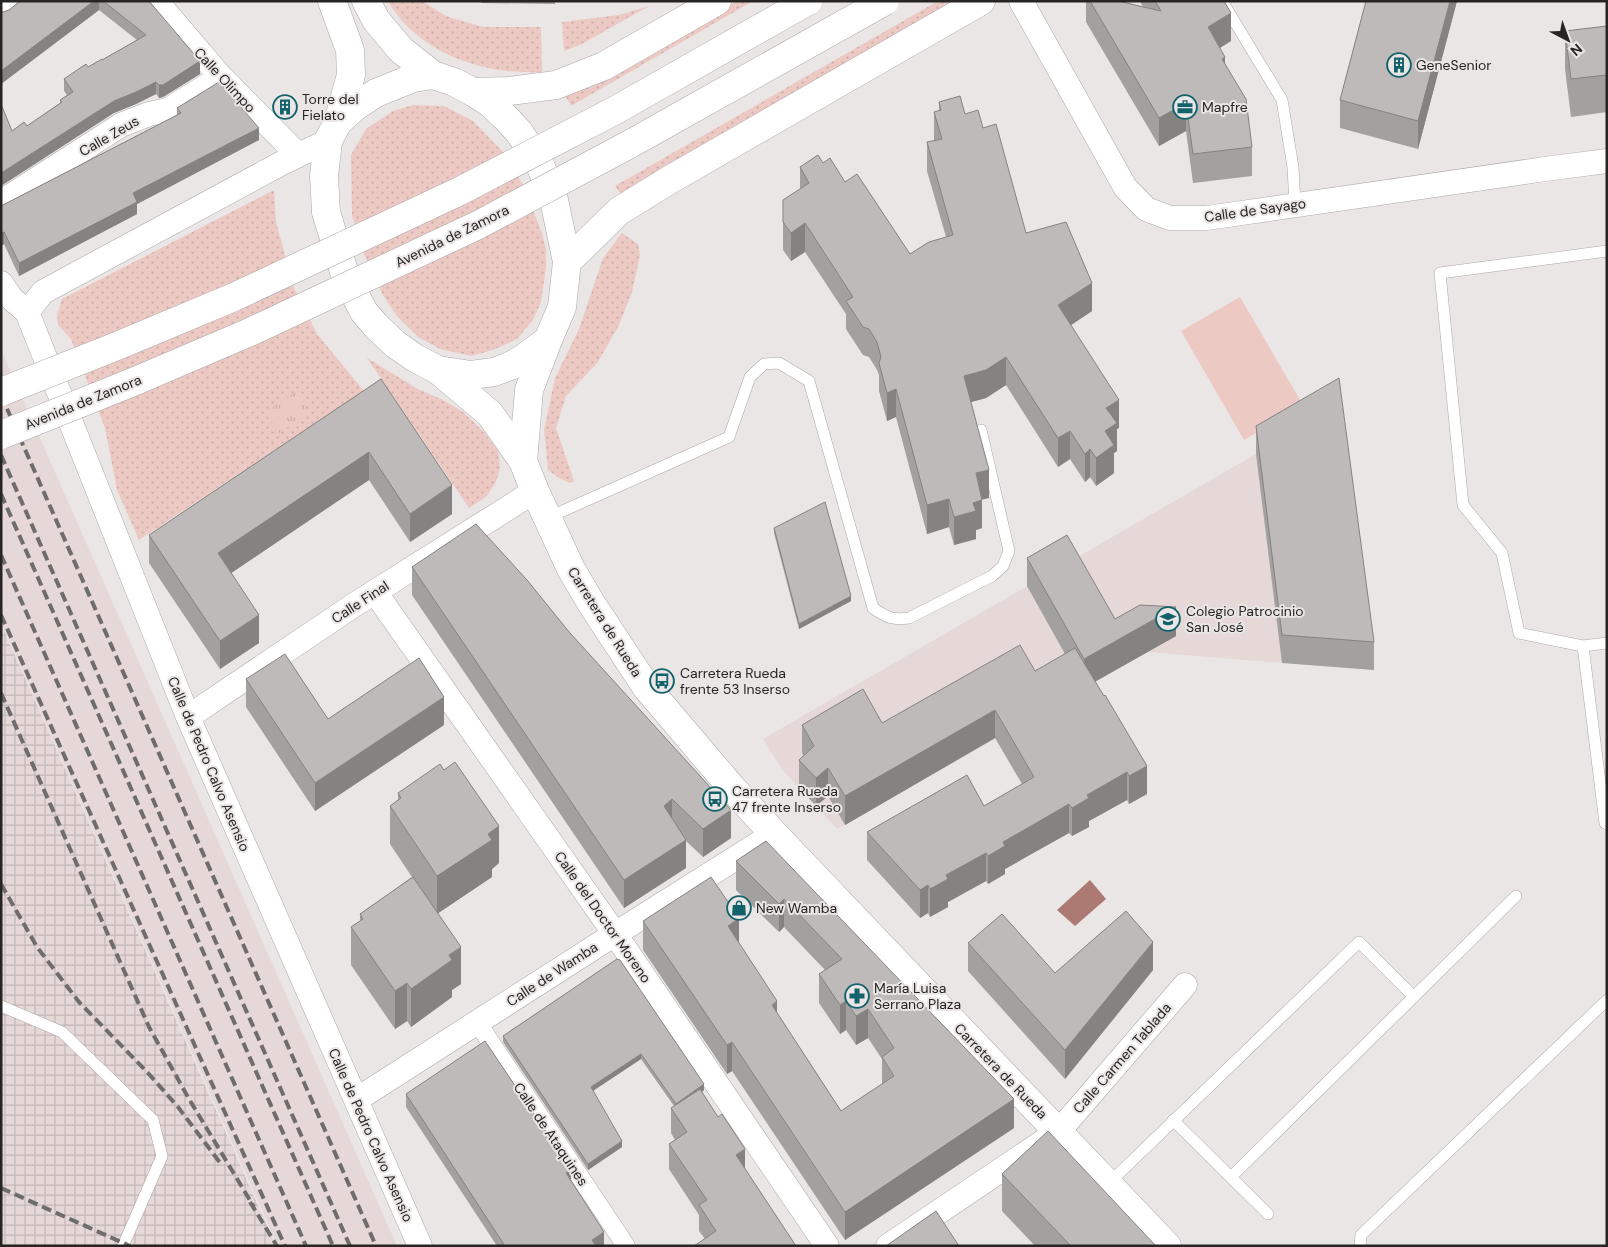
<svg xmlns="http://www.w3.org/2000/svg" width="1608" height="1247" font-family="'DM Sans',sans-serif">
	<defs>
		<pattern id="industrial-grid" width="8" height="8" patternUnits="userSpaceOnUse" patternTransform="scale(1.25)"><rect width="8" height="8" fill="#e5d8d6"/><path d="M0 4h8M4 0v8" fill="none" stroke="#c4b9b8"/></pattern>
		<pattern id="grass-dots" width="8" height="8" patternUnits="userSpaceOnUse" patternTransform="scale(1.25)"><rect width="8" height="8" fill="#edc9c4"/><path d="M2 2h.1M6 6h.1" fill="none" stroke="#cbaca8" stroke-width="1.8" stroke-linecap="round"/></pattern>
		<pattern id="park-tufts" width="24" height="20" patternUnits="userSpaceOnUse" patternTransform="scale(1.25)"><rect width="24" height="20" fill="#edc9c4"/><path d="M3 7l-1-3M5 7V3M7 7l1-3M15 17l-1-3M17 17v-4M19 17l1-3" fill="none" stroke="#cbaca8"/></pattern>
	</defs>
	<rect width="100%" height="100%" fill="#e9e6e5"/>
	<path fill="#e5d8d6" d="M1 350 397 1246H278L1 622Z
		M1339 406 1374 670 1148 652 837 829 782 769 763 739Z"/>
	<path fill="url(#industrial-grid)" d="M1 624 276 1246H1Z"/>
	<path fill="url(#grass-dots)" d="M388 1H422L446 16 483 27H541L542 73C530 72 518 72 507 71 460 66 412 43 388 1Z
		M737 1H753L571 106 564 93 596 84Z
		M938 1H963L624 198 615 186Z
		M649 6 582 44 564 51 562 22 619 15Z
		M413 105 444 106 473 121 502 151 523 185 542 233 546 250V268L541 302 533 320 517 339 493 350 471 356 440 349 418 337 396 315 383 295 364 254 352 216 351 155 366 129 393 111Z
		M274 190 276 222 294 288 317 334 364 391 139 540 117 490 105 428 71 339 58 325 57 315 62 299Z
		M622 233 638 244 640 255 632 292 619 325 598 362 566 396 556 428 574 481 570 483 559 478 548 470 544 430 555 378 579 329 603 258Z
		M367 358 418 389 443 400 463 412 484 432 498 451 500 468 496 482 486 497 469 508Z"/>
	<path fill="url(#park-tufts)" d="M297 391 310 413 279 433 265 412Z"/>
	<path fill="#edc9c4" d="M1240 297 1303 405 1244 440 1181 331Z"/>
	<path fill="#ac7a73" d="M1090 880 1106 899 1075 926 1057 910Z"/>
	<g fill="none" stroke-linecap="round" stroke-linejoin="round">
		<g stroke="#aba8a7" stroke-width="12">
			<path id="service" d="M1222 1 1282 100 1293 167 1295 205
				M1607 251 1440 273 1463 505 1502 553 1519 633 1583 646 1607 643
				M547 518 729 437 750 377 764 364 779 363 809 381 873 608C887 618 893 620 909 618L992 576 1003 566 1009 551 981 430
				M1583 646 1605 823 1607 824
				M1 1006 62 1032 153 1120 162 1156 123 1246
				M1173 1120 1268 1214
				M1231 1177 1516 896
				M1108 1184 1359 942 1414 997
				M1360 1246 1361 1235 1607 1000"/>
		</g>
		<g stroke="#aba8a7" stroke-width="19">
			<path id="pedestrian" d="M477 1022 626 1246"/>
		</g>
		<g stroke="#aba8a7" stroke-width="25">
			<path id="minor" d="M156 1 221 77 298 155
				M1021 1 1125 187 1146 209 1170 218H1207L1545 169 1607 161
				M1 11 14 1
				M1 202 121 125 149 114 168 110 221 77
				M1 283 12 299 27 312 188 717 420 1246
				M27 312 43 292 282 163 328 141
				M375 592 615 934 827 1246
				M188 717 354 605 535 491
				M356 1100 615 934 774 834
				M888 1246 1059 1131 1185 985"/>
		</g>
		<g stroke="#aba8a7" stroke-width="29">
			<path id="tertiary" d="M332 1 350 50 351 75 338 122
				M366 1 376 20 401 50 433 75
				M438 370 490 414 523 461 535 491 571 569 591 603 647 688 732 788 774 834 1167 1246
				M523 461 529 390 548 340 562 307 567 262 554 200 539 162 519 132 505 117 490 103 473 92 454 82 433 75 413 78 376 93 356 106 338 122 328 141 324 176 326 212 346 278 364 312 376 326 395 344 415 358 438 370 471 375 494 372 510 366 524 358 548 340"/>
		</g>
		<g stroke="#aba8a7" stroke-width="29">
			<path id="trunk" d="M473 92 509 91 556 85 604 66 717 1
				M567 262 619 211 671 179 981 1"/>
		</g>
		<use href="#service" stroke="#fff" stroke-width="11"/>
		<use href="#pedestrian" stroke="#fff" stroke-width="18"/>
		<use href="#minor" stroke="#fff" stroke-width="24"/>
		<use href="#tertiary" stroke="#fff" stroke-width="28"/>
		<use href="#trunk" stroke="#fff" stroke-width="28"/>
		<path stroke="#6f6d6c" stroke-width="4" stroke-dasharray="10 5" stroke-linecap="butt" d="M1 395 376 1246
			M1 455 350 1246
			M1 494 333 1246
			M1 555 306 1246
			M1 615 285 1246
			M1 693 149 1027 189 1099 254 1207
			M1 884 37 947 79 1002 148 1073 178 1107 221 1164
			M1 1188 130 1246
			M250 1202 277 1246"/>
		<g stroke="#aba8a7" stroke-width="29" stroke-linecap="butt">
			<path id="trunk-bridge" d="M1 392 117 346 234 297 460 191 614 111 808 1
				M1 435 133 382 250 332 478 225 630 144 885 1"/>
		</g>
		<use href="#trunk-bridge" stroke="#fff" stroke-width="28"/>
	</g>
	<path fill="#a3a0a0" d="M20 1H149L200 74 163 97 159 98 156 94 136 104 114 113 12 131 27 126 60 103V100L67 95 64 91V79L102 60 137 40 99 10 1 84V12H3L9 10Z
		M481 1H555V4L481 3Z
		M1086 1H1118L1143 7 1140 1H1224L1231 41 1220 48 1252 147V176L1193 183 1186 131 1159 146 1086 22Z
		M1366 1H1457L1418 149 1340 128V100Z
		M1607 26V112L1571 117 1565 69V31Z
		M939 102 965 114 983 128 1026 233 1092 311 1070 325 1119 428 1117 429V451L1114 453V473L1096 486 1090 477 1085 482 1070 459 1058 467 1006 385 986 398 971 402 989 498 982 499V528L976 530V539L954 545 949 527 927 534 896 417 887 421 879 391V375L877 370 869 357 863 355 846 329V314L805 252 791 261 783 250V200L800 189V167L823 163 845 182 910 254 946 237 927 171V142L934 141V112L939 111Z
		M177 108 259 140 137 204V214L19 276 4 244 1 246V206L177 115Z
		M381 379 452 514 410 542 369 480 231 573 259 643 220 669 149 563V535Z
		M1256 426 1374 642V670L1282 663 1256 454Z
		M774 528 851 601 799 629 774 533Z
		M1027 558 1115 619 1176 636 1095 681 1147 794 1129 804 1127 800 1089 821V827L1072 836 1069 833 1031 854 1005 869V874L988 884 986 881 948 902V907L930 917 928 913 920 918 867 860V832L984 806 1022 784 995 738 845 825 828 796 816 806 799 788V760L804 756 802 753V725L882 723 1035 671 1065 654 1027 586Z
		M412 567 570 633 731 838 703 857 686 841V868L624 908 412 595Z
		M246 679 328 719 444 725 315 811 246 707Z
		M398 793 499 863 492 869V877L438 913 461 984 452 990V997L411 1027 407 1021 395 1029 351 965V927L360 921V914L412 877 390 844V806L398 800Z
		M766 841 1014 1128 845 1240 732 1071 727 1074 643 950V921L739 943 777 1013 841 1111 882 1084V1059L868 1038 856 1045 846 1030 840 1034 819 1003V974L825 970 784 927 779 932 736 890V861Z
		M968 943 1055 973 1153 970 1065 1079 968 971Z
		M617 959 704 1090 702 1092 745 1169 796 1246 705 1239 699 1231V1215L669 1169V1144L675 1140 671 1133V1108L674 1106 641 1059 593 1091 622 1147 588 1170 503 1042V1036Z
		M406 1094 571 1181 604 1245 603 1246H497L406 1107Z
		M1002 1174 1156 1246H1035L1002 1211Z"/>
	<path fill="#858282" d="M94 1H99V10L1 84V71Z
		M1450 1H1457L1418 149V121Z
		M1231 13V41L1208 55V27Z
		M1225 57V85L1222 59Z
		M200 61V74L163 97 159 98V85Z
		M156 82V94L136 104 114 113 1 186V173L114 101Z
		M1186 103V131L1159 146V118Z
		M259 128V140L137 204V214L19 276V263L133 193Z
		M805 223V252L791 261V233Z
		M4 232V244L1 246V233Z
		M1092 283V311L1058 334V305Z
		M1006 357V385L986 398 964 404V376Z
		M896 389V417L887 421V393Z
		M1119 400V428L1117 429V451L1114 453V473L1096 486V458L1106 408Z
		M1070 431V459L1058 467V438Z
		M1090 449V477L1085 482V454Z
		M369 452V480L218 582V553Z
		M989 470V498L976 501V473Z
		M452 485V514L410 542V514Z
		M949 499V527L927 534V505Z
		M982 500V528L976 530V539L954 545V517L973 503Z
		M851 596V601L799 629V624Z
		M1176 607V636L1084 688V659Z
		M259 615V643L220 669V641Z
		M444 697V725L315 811V783Z
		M995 710V738L845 825V796Z
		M1147 766V794L1129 804V776Z
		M828 768V796L816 806V778Z
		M1127 772V800L1089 821V827L1072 836V808L1087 795Z
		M672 799V827L664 806Z
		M1069 804V833L1005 869V874L988 884V856L1003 842Z
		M731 810V838L703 857V829Z
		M499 826V863L492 869V877L437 914V876L488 834Z
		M686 840V868L624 908V880Z
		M986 853V881L948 902V907L930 917V889L946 875Z
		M928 885V913L920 918V890Z
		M784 899V927L779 932V904Z
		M739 918V947L728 926Z
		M1153 942V970L1065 1079V1050Z
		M461 947V984L452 990V997L411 1027V989L449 955Z
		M407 983V1021L395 1029V991Z
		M777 1001V1030L772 1005Z
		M846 1001V1030L840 1034V1005Z
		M868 1009V1038L856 1045V1016Z
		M732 1042V1071L727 1074V1045Z
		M641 1054V1059L591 1092V1087Z
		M704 1084V1090L676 1109V1104Z
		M1014 1099V1128L845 1240V1212Z
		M622 1141V1147L588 1170V1164Z
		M745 1149V1175L736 1155Z
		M571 1169V1182L566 1173Z
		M604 1232V1245L603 1246H592V1240Z"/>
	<path fill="#bebaba" stroke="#858282" d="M20 1H94L1 71V12H3L9 10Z
		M103 1H149L200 61 163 85H159L156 82 136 92 114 101 1 173V104L12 131 24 122 27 126 62 102 60 100 73 92 64 79 86 64 88 67 102 59V60L146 35Z
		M1090 1H1118L1161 11 1155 1H1224L1231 13 1208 27 1225 57 1222 59 1246 99 1252 147 1193 154 1186 103 1159 118Z
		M1366 1H1450L1418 121 1340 100Z
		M1607 26V75L1571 79 1565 31Z
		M219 82 259 128 133 193 137 202 19 263 4 232 1 233V206L181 113 177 108Z
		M960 96 965 114 978 110 983 128 996 124 1026 233 1066 222 1092 283 1058 305 1119 400 1106 408 1117 423 1105 431 1114 445 1096 458 1090 449 1085 454 1070 431 1058 438 1006 357 986 370 964 376 989 470 976 473 982 500 973 503 976 511 954 517 949 499 927 505 896 389 887 393 879 363 881 357 877 342 869 329 863 327 846 301 853 297 805 223 791 233 783 222V200L809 183 800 167 818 155 823 163 830 158 845 182 857 174 910 254 929 242 953 235 927 142 942 139 934 112 941 110 939 102Z
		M1339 378 1374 642 1282 635 1256 426Z
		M381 379 452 485 410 514 369 452 218 553 259 615 220 641 149 535Z
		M825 502 851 596 799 624 774 528Z
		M476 524 527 580 570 633 731 810 703 829 672 799 664 806 686 840 624 880 412 567Z
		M1067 535 1115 619 1140 605 1176 607 1084 659 1027 558Z
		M1020 645 1035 671 1075 648 1104 696 1105 695 1147 766 1129 776 1127 772 1087 795 1089 798 1072 808 1069 804 1031 826 1003 842 1005 846 988 856 986 853 946 875 948 879 930 889 928 885 920 890 867 832 967 775 984 806 1034 777 995 710 845 796 828 768 816 778 799 760 814 746 802 725 863 689 882 723Z
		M285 654 328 719 419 658 444 697 315 783 246 679Z
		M455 762 499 826 488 834 492 840 437 876 390 806 401 798 398 793 440 764 444 770Z
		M766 841 1014 1099 845 1212 732 1042 727 1045 643 921 711 877 739 918 728 926 777 1001 772 1005 841 1111 894 1076 882 1057 894 1048 868 1009 856 1016 846 1001 840 1005 819 974 842 959 784 899 779 904 736 861Z
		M413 877 461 947 449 955 452 960 411 989 407 983 395 991 351 927 363 919 360 914Z
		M1126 911 1153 942 1065 1050 968 943 1002 914 1055 973Z
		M617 959 620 960 704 1084 676 1104 641 1054 591 1087 622 1141 588 1164 503 1036Z
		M485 1041 571 1169 566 1173 604 1232 592 1240 596 1246H505L406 1094Z
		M700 1089 718 1117 722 1114 745 1149 736 1155 796 1246H694L716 1231 699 1205 707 1200 669 1144 687 1132 671 1108Z
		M1048 1131 1156 1246H1071L1002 1174Z
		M936 1211 959 1246H886Z"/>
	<defs>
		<g id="building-ring" transform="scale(1.25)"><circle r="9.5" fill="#e9e6e5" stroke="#13616b" stroke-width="1.5"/><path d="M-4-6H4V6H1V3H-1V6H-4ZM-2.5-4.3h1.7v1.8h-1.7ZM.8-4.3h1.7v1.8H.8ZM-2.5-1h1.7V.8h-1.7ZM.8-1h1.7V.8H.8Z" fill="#13616b"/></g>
		<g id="office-ring" transform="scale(1.25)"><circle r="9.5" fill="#e9e6e5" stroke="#13616b" stroke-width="1.5"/><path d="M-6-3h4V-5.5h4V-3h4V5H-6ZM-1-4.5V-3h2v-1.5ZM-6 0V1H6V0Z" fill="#13616b"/></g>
		<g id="school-ring" transform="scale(1.25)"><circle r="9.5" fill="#e9e6e5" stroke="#13616b" stroke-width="1.5"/><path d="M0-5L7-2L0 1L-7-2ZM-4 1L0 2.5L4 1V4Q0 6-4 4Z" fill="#13616b"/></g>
		<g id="bus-ring" transform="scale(1.25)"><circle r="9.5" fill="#e9e6e5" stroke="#13616b" stroke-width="1.5"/><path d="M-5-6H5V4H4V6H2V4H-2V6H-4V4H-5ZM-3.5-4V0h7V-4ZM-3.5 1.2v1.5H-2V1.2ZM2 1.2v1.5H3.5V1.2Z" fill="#13616b"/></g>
		<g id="shop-ring" transform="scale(1.25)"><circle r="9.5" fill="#e9e6e5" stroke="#13616b" stroke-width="1.5"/><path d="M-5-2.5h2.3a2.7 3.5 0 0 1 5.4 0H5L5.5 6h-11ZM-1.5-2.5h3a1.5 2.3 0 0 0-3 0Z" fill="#13616b"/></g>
		<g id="pharmacy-ring" transform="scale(1.25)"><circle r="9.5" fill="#e9e6e5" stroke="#13616b" stroke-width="1.5"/><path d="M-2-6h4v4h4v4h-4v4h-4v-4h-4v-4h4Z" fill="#13616b"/></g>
	</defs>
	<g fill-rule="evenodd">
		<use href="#building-ring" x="1399" y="65"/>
		<use href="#building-ring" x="285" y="107"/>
		<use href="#office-ring" x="1185" y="107"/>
		<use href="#school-ring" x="1168" y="619"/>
		<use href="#bus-ring" x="662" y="681"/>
		<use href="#bus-ring" x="715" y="799"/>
		<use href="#shop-ring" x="739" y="908"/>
		<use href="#pharmacy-ring" x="857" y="996"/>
	</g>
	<g text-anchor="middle" stroke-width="4" stroke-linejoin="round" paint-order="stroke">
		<g font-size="14" fill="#262524" stroke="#e9e6e5" text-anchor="start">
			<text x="1416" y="70">GeneSenior</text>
			<text x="302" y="104">Torre del<tspan x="302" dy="16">Fielato</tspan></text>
			<text x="1202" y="112">Mapfre</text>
			<text x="1186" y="616">Colegio Patrocinio<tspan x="1186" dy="16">San José</tspan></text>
			<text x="680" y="678">Carretera Rueda<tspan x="680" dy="16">frente 53 Inserso</tspan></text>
			<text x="732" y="796">Carretera Rueda<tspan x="732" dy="16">47 frente Inserso</tspan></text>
			<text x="756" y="913">New Wamba</text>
			<text x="874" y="993">María Luisa<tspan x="874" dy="16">Serrano Plaza</tspan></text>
		</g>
		<g font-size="14" fill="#262524" stroke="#e9e6e5">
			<text transform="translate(225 80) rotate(47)" y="5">Calle Olimpo</text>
			<text transform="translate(109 136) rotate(-30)" y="5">Calle Zeus</text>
			<text transform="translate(1255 210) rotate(-8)" y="5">Calle de Sayago</text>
			<text transform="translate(452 236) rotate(-26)" y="5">Avenida de Zamora</text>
			<text transform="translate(83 402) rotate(-22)" y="5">Avenida de Zamora</text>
			<text transform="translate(360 602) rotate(-33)" y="5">Calle Final</text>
			<text transform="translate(605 622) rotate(58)" y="5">Carretera de Rueda</text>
			<text transform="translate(209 764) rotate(67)" y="5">Calle de Pedro Calvo Asensio</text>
			<text transform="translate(603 917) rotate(55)" y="5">Calle del Doctor Moreno</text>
			<text transform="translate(552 974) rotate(-33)" y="5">Calle de Wamba</text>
			<text transform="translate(1122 1058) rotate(-49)" y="5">Calle Carmen Tablada</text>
			<text transform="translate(1001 1071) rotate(46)" y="5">Carretera de Rueda</text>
			<text transform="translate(551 1134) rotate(56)" y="5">Calle de Ataquines</text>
			<text transform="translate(371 1135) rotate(66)" y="5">Calle de Pedro Calvo Asensio</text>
		</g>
	</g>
	<rect width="1608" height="1247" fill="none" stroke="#262524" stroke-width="5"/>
	<g transform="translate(1568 40) rotate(139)" stroke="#e9e6e5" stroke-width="4" paint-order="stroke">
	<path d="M0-4L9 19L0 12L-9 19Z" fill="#262524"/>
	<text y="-8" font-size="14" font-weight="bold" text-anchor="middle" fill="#262524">N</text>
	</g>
</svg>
